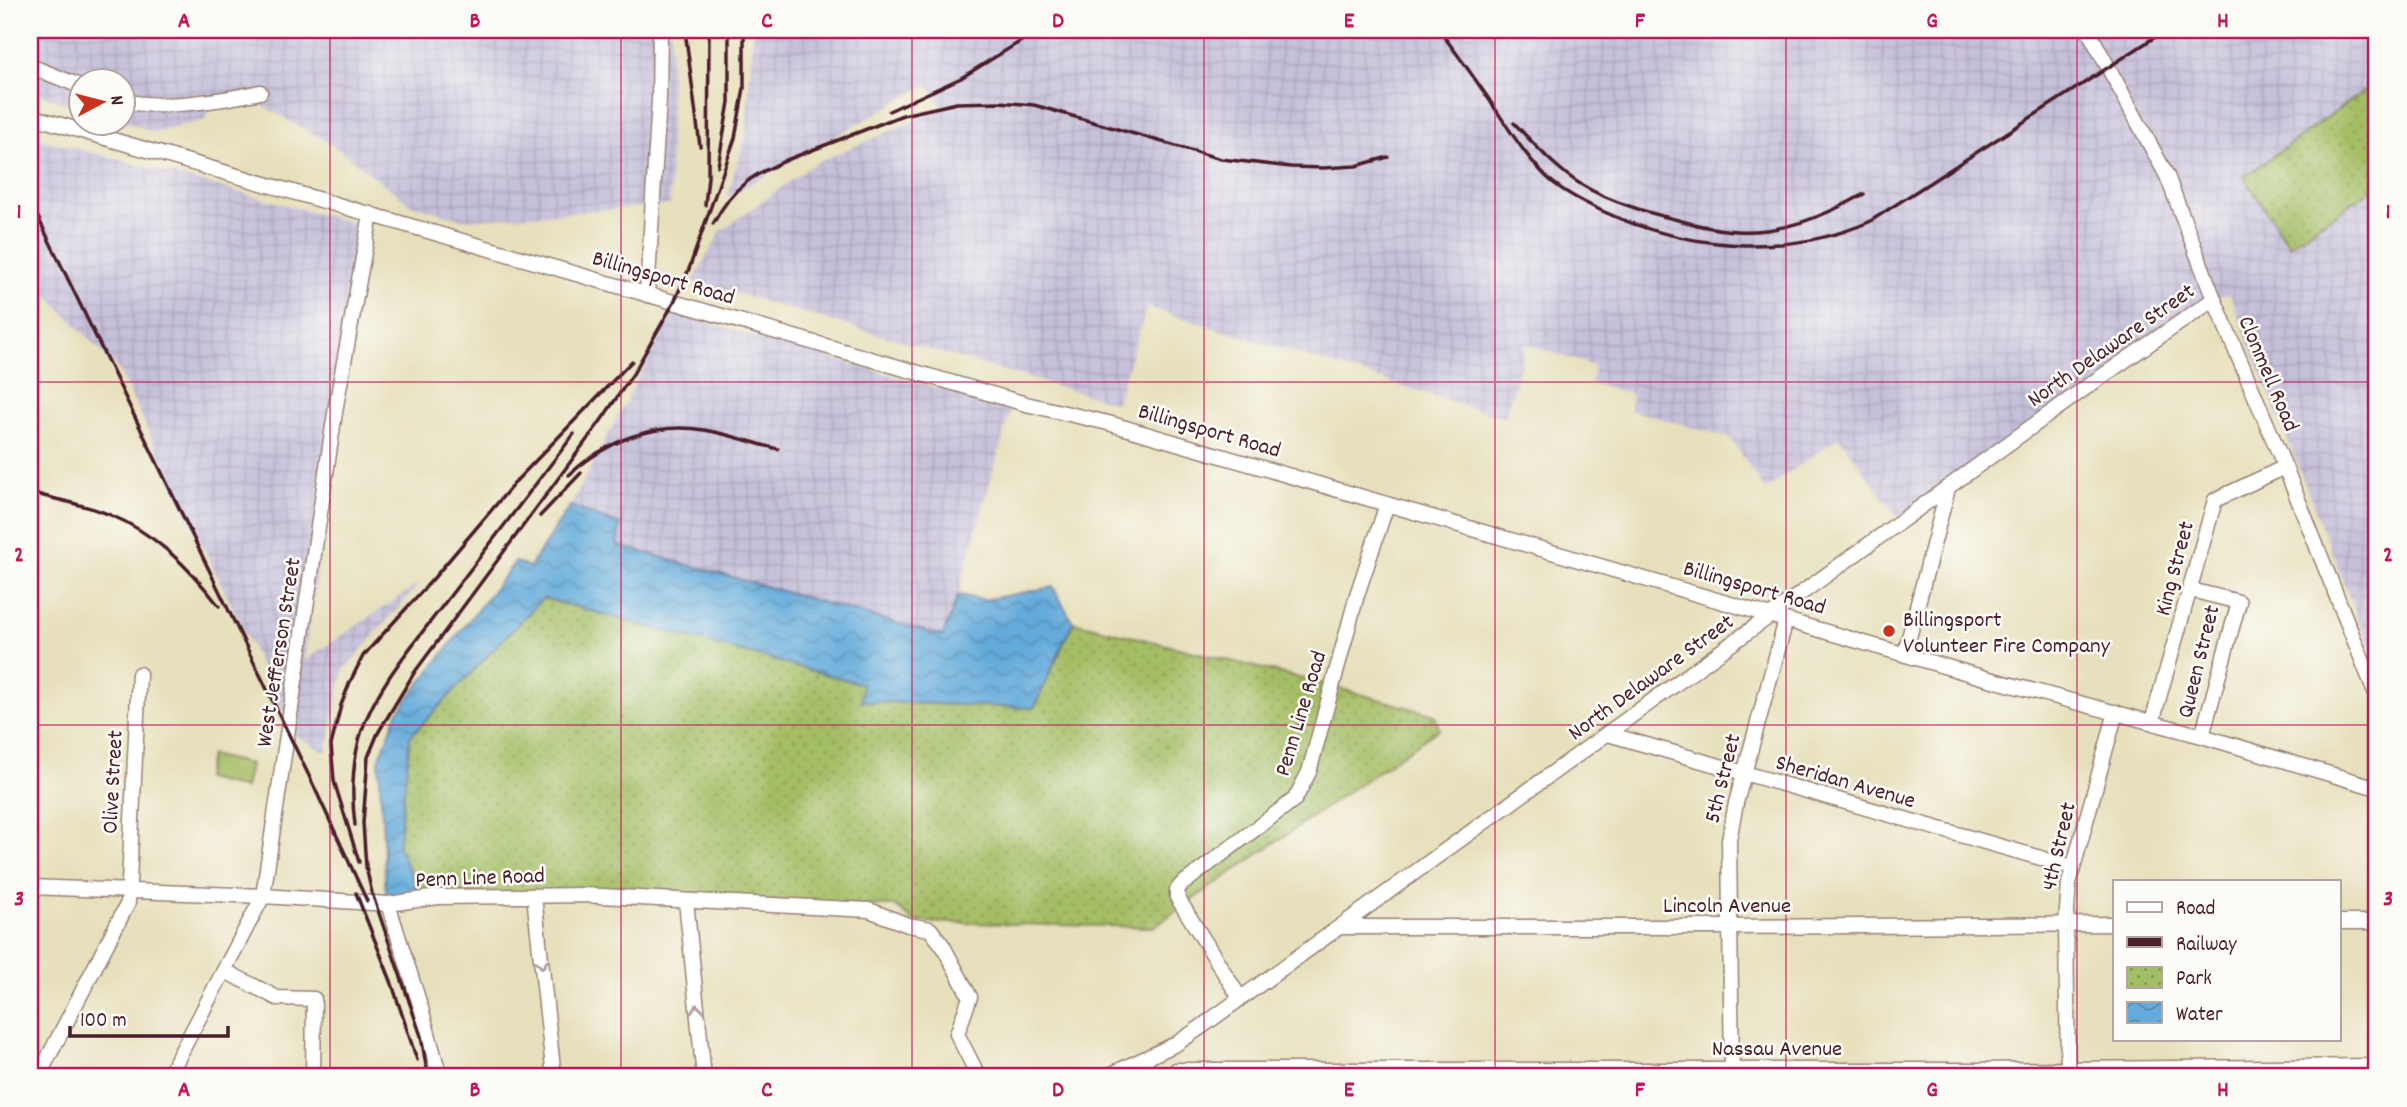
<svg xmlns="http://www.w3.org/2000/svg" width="2407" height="1107" font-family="Dekko,sans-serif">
	<defs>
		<pattern id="industrial-grid" width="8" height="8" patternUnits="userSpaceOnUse" patternTransform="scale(1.75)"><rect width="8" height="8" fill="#c6c0da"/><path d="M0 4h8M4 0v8" fill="none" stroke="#aca5bb"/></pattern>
		<pattern id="park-dots" width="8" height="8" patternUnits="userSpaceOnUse" patternTransform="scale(1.75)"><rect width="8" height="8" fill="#a4be65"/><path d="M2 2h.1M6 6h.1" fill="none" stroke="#889a53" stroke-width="1.8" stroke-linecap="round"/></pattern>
		<pattern id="water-waves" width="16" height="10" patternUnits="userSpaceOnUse" patternTransform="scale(1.75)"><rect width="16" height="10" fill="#64abdb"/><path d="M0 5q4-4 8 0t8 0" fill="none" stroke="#548bb2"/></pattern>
	</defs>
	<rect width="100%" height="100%" fill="#fdfcf7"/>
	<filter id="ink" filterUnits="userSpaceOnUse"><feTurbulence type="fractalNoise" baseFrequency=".0143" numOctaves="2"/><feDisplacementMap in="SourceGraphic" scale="14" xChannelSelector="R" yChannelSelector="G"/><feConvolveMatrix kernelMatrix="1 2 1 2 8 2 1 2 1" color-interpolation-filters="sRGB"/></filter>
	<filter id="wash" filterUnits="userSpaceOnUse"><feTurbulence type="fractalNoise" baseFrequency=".00686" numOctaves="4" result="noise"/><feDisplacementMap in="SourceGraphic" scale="28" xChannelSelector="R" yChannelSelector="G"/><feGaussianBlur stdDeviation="1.57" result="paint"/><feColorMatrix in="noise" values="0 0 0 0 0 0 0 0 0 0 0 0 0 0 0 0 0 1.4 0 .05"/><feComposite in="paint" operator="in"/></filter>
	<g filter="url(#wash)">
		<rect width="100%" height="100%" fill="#e7e0bc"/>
		<path fill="url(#industrial-grid)" d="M30 30H671L670 205 464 220 410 204 333 145 263 106 210 109 205 120 154 132 123 121 122 80H80V108L30 91Z
			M753 30H2377V82L2244 178 2289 245 2377 186V667L2230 294 2219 296 1902 523 1839 437 1765 490 1730 438 1630 410 1632 394 1591 383 1594 366 1526 344 1505 418 1147 307 1116 403 693 281 721 231 815 163 944 108 928 84 727 197 746 135Z
			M30 136 371 228 330 476 304 661 420 583 343 671 326 753 293 734 119 370 30 278Z
			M673 313 1011 409 958 595 943 637 616 544 620 525 570 506Z"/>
		<path fill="#a4be65" stroke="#776e48" stroke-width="2" d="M210 755 250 764 245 788 205 779Z"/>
		<path fill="url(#park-dots)" stroke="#776e48" stroke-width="2" d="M2377 82V186L2289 245 2244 177Z
			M543 598 862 684V701L1034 708 1073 622 1320 683 1435 715 1439 729 1153 927 915 922 895 906 420 893 398 847 410 737Z"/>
		<path fill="url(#water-waves)" stroke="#576583" stroke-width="2" d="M570 506 620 525 617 545 943 636 958 595 984 600 1053 587 1073 622 1034 708 861 701 862 684 543 598 410 737 398 847 420 893 386 896 379 760 397 713 515 562 530 567Z"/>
	</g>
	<g filter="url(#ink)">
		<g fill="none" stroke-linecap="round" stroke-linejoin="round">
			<g stroke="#988074" stroke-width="17">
				<path id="minor" d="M2088 30 2167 176 2214 299 2285 467 2377 697
					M2181 34 2187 30
					M30 66 80 86
					M122 100C156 111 225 100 260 92
					M30 116 1026 404 1108 423 1978 676 2202 736 2377 788
					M647 295 659 100 660 30
					M2191 590 2239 602 2202 736
					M1905 653 1948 488
					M2152 722 2215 500 2285 467
					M1608 734 2072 867
					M30 887 263 896 388 904 438 897 582 895 869 910 908 925 930 929 943 946 970 997 957 1034 979 1077
					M534 896 554 1077
					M686 901 704 1077
					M388 904 421 1008 440 1077
					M2339 922H2377
					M1340 927H1731L2115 924
					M225 971 277 998 314 999 313 1077
					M1240 998 1177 897V890L1181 885 1295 799 1309 772 1357 595 1387 504
					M1176 1070H1976L2377 1066
					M1732 1076 1729 840 1736 803 1786 620
					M2068 1076 2066 924 2069 883 2116 712
					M38 1077 128 903 139 674
					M168 1077 263 896 336 406 371 214
					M1105 1077 1176 1044 1201 1027 2088 386 2214 299"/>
			</g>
			<use href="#minor" stroke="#fff" stroke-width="14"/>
			<path stroke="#4a1f2b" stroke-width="3.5" d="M685 30 700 146
				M1439 30C1455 51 1471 73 1486 95 1506 124 1524 156 1550 180 1565 193 1583 202 1600 210 1683 249 1784 259 1869 222L2166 30
				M889 111 961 78 1039 30
				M1514 123C1535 145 1556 169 1582 185 1605 199 1636 209 1662 216 1687 222 1711 230 1736 231 1782 234 1825 216 1864 194
				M784 161 903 115 957 103 999 102 1034 105 1221 159 1291 167 1323 168 1356 166 1388 157
				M718 166 729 102V30
				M30 201 311 780 367 901
				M705 205 708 177 709 30
				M713 224C734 184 752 176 791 158
				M569 475C605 442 654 421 704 430 729 434 753 443 778 449
				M30 492C55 500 83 504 108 514 154 532 189 567 219 606
				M540 516 581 473
				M355 825C351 793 352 761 362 730 379 682 417 640 447 600 490 544 532 489 574 434
				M359 862 334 781 331 745 341 705 350 682 363 656 433 579 517 480 632 361
				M356 893 391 981 417 1060
				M428 1077 421 1036 372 893 366 867 363 823 368 757 378 733 414 673 600 422 633 374 674 302 689 269 735 138 744 88V30"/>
		</g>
		<defs><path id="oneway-chevron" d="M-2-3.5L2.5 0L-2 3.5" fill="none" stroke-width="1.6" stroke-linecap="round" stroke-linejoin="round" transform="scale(1.75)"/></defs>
		<g stroke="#ae9aa0">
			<use href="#oneway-chevron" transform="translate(542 964) rotate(84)"/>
			<use href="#oneway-chevron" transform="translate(697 1009) rotate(-96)"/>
		</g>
	</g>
	<path fill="none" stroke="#c2185b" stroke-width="2" stroke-opacity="0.55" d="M330 30V1077M621 30V1077M912 30V1077M1204 30V1077M1495 30V1077M1786 30V1077M2077 30V1077M30 382H2377M30 725H2377"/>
	<circle fill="#c8321e" stroke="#fdfcf7" stroke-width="2.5" cx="1889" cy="631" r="7"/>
	<g text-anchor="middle" stroke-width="5" stroke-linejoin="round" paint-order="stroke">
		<g font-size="23" fill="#4a1f2b" stroke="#fdfcf7">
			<text transform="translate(664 276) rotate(16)" y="8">Billingsport Road</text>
			<text transform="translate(2110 344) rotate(-35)" y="8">North Delaware Street</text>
			<text transform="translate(2270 373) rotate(67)" y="8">Clonmell Road</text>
			<text transform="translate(1210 429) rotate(16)" y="8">Billingsport Road</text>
			<text transform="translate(2173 568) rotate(-75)" y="8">King Street</text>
			<text transform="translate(1755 586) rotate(16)" y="8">Billingsport Road</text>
			<text transform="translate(277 652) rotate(-81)" y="8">West Jefferson Street</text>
			<text transform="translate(2197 661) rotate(-76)" y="8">Queen Street</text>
			<text transform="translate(1650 676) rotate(-36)" y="8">North Delaware Street</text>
			<text transform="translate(1299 713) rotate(-73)" y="8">Penn Line Road</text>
			<text transform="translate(1721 778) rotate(-76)" y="8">5th Street</text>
			<text transform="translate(1846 780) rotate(16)" y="8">Sheridan Avenue</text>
			<text transform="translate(111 782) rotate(-87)" y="8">Olive Street</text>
			<text transform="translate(2057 846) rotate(-77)" y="8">4th Street</text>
			<text transform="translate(480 876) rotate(-2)" y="8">Penn Line Road</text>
			<text x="1727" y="912">Lincoln Avenue</text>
			<text x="1777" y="1055">Nassau Avenue</text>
		</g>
		<g font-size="23" fill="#4a1f2b" stroke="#fdfcf7" text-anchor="start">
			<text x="1903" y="626">Billingsport<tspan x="1903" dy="26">Volunteer Fire Company</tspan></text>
		</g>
	</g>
	<rect width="2407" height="1107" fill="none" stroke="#fdfcf7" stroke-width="77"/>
	<rect x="2113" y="880" width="228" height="161" fill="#fdfcf7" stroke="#b5a4a5" stroke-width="2"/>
	<rect x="2127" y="902" width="35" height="10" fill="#ffffff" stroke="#b5a4a5" stroke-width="2"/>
	<text x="2176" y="914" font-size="21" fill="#4a1f2b">Road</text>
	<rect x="2127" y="937" width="35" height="10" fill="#4a1f2b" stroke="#b5a4a5" stroke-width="2"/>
	<text x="2176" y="950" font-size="21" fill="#4a1f2b">Railway</text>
	<rect x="2127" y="967" width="35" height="21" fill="url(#park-dots)" stroke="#b5a4a5" stroke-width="2"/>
	<text x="2176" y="984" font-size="21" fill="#4a1f2b">Park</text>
	<rect x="2127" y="1002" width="35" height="21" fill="url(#water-waves)" stroke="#b5a4a5" stroke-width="2"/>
	<text x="2176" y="1020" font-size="21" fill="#4a1f2b">Water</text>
	<g transform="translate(102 102) rotate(83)"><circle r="33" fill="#fdfcf7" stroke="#b5a4a5" stroke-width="2"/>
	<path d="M0-5L12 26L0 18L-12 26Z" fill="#c8321e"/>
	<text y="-10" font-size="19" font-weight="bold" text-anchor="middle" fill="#4a1f2b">N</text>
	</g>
	<path d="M70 1026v10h158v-10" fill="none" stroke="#4a1f2b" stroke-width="3.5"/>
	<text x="80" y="1026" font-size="21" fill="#4a1f2b" stroke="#fdfcf7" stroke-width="5" paint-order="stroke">100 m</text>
	<rect x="38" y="38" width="2330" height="1030" fill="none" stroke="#c2185b" stroke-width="2.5"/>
	<g font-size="23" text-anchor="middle" font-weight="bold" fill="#c2185b">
		<text x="184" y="27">A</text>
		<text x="475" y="27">B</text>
		<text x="767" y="27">C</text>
		<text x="1058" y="27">D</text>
		<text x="1349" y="27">E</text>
		<text x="1640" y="27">F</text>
		<text x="1932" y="27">G</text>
		<text x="2223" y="27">H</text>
		<text x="19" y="218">1</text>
		<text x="2388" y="218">1</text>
		<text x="19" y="561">2</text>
		<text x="2388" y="561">2</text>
		<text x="19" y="905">3</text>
		<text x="2388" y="905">3</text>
		<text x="184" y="1096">A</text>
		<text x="475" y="1096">B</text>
		<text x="767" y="1096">C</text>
		<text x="1058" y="1096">D</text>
		<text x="1349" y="1096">E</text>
		<text x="1640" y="1096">F</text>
		<text x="1932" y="1096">G</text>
		<text x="2223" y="1096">H</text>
	</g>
</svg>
